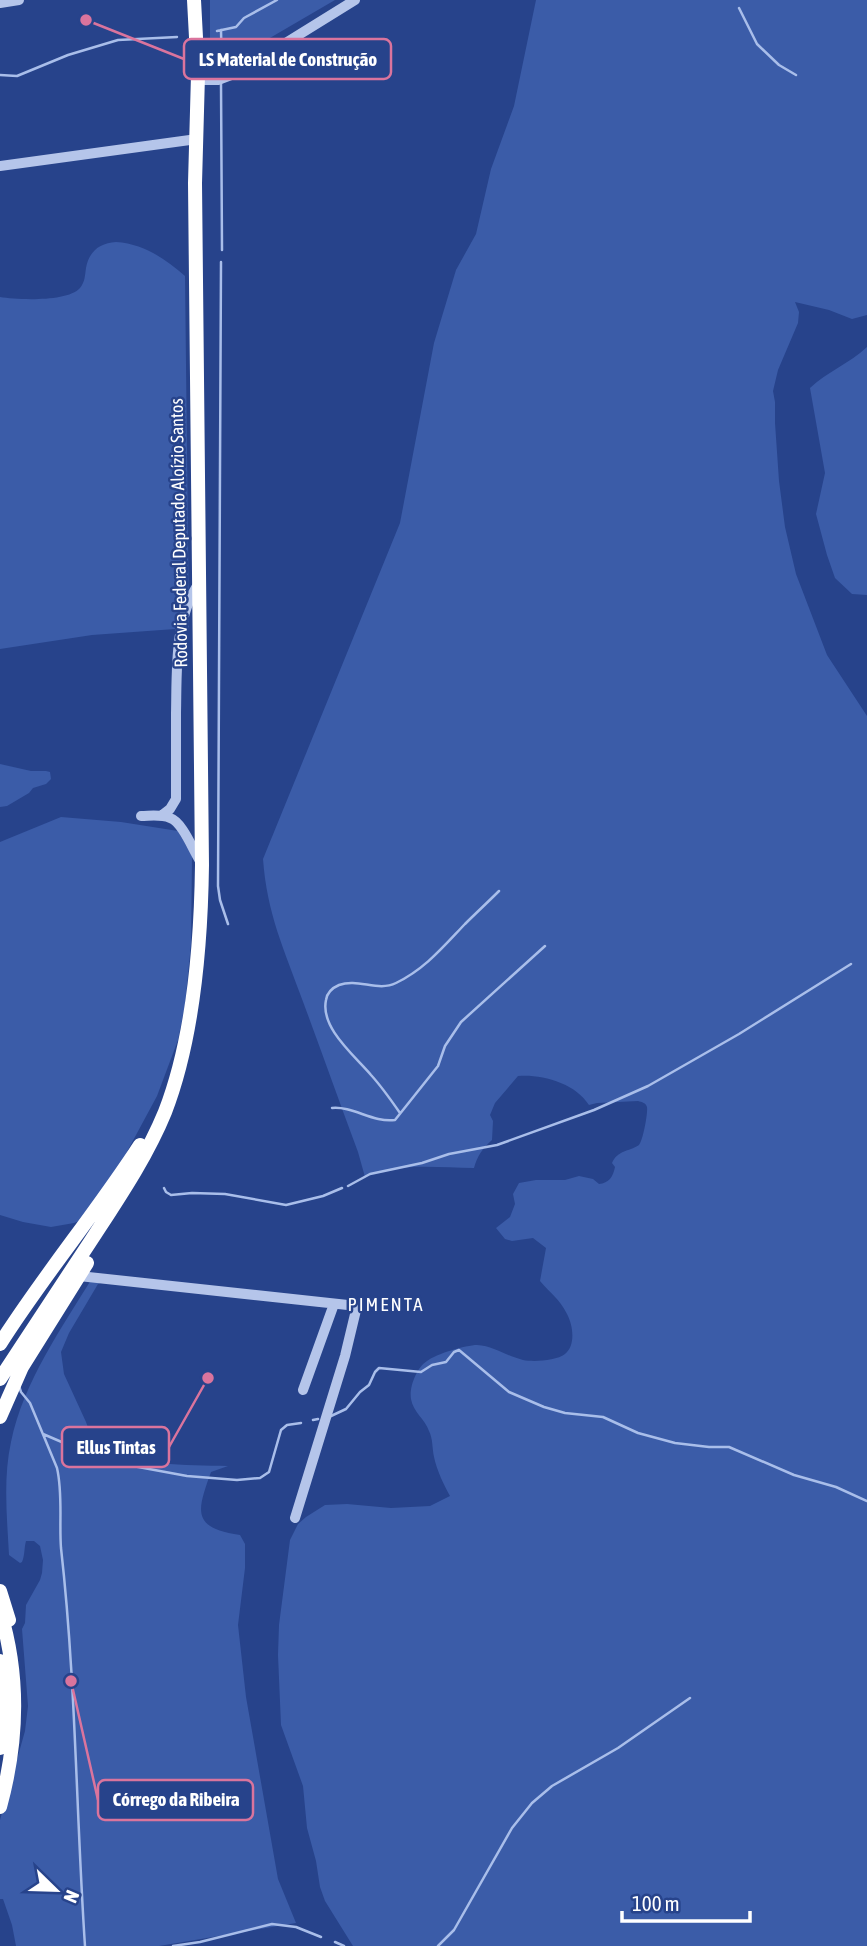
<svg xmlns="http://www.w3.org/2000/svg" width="867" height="1946" font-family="'Asap Condensed',sans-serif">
	<rect width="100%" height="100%" fill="#27438b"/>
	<path fill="#3b5ca8" d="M210 0H335L210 73Z
		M536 0H867V315L852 319 829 310 795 302 799 312 798 323 778 370 773 391 775 402V423L779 481 785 527 796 574 827 655 867 716V1946H353L325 1901 320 1887 316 1861 307 1828 303 1786 281 1725 278 1655 279 1625 290 1540 298 1524 306 1517 325 1505 347 1504 391 1508 430 1506 450 1496C444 1485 437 1471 434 1457 432 1448 433 1439 429 1431 425 1419 413 1412 411 1399 409 1387 417 1367 427 1361 436 1354 466 1345 477 1345 494 1346 506 1356 523 1360 533 1362 556 1361 565 1354 576 1345 573 1325 567 1314 559 1298 551 1294 540 1281L546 1248 533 1238 512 1241 505 1239 496 1228 510 1217 515 1204 513 1194 519 1183 536 1180H565L579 1176 593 1179 599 1184C609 1183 613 1177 615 1167L612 1163C618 1150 628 1152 639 1145 643 1141 648 1113 647 1107 646 1103 642 1102 638 1101L597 1103 589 1105C575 1083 542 1074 518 1076L495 1103 490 1115 493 1121 492 1140C483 1148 477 1156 474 1168 438 1168 399 1162 365 1177L358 1152C339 1101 321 1050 302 999 284 949 267 914 263 859L400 523 434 343 456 270 476 234 491 169 514 106Z
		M116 242C144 244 164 258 185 276L189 628 92 635 0 649V297C18 300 68 302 80 288 85 282 85 275 86 268 89 251 100 243 116 242Z
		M867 347V595L852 594 835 578 827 555 816 514 825 473 810 388C827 372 850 363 867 347Z
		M0 764 31 771H46L50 772 51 779 46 784 33 788 29 793 7 806 0 807Z
		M61 817 121 822 178 831 192 856 191 944 185 1005 178 1040 157 1096 122 1161 85 1219 74 1223 51 1227 23 1222 0 1215V842Z
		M94 1275 109 1280 98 1284 69 1333 61 1352 64 1374 86 1422 97 1452C138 1465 184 1465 228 1466L211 1472C197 1511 191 1528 240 1535L245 1544V1568L238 1625 246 1697 278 1879 296 1923 159 1946H16L12 1925 3 1899H0V1820L25 1731 28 1706 22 1629 25 1623 26 1605 40 1580 42 1573 43 1560 40 1546 34 1541H26C24 1548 25 1555 22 1562L20 1563 9 1555C7 1518 3 1478 11 1442 24 1380 62 1328 94 1275Z"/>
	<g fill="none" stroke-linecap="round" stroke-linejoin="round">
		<path stroke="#a9beea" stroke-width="2.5" d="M739 8 757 44 779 65 796 75
			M221 30 222 74
			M217 31 236 27 244 18 277 0
			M0 75 17 76 68 55 118 40 177 37
			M221 83 222 250
			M221 262 218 886 220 900 228 924
			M332 1108C353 1106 373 1123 395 1120L438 1066 445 1046 461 1022 545 946
			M400 1113C391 1100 382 1087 371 1075 355 1056 320 1028 326 1000 327 993 332 988 339 985 358 978 378 992 396 983 425 969 443 947 465 924 476 913 488 902 499 891
			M348 1186 370 1174 422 1163 449 1154 497 1145 594 1110 648 1086 739 1034 851 964
			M164 1188 166 1192 171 1195 192 1193 225 1194 286 1205 323 1196 342 1188
			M19 1386 21 1392 30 1403 57 1468C63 1494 59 1522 61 1548 76 1680 76 1813 85 1946
			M331 1416 346 1409 360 1392 369 1385 375 1372 379 1368 421 1372 432 1365 446 1362 454 1352 459 1350 509 1392 544 1407 565 1413 603 1417 638 1433 675 1443 709 1447H729L794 1475 836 1487 867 1501
			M313 1420 318 1419
			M43 1434 71 1446 95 1459 187 1476 237 1480 260 1478 269 1472 281 1430 287 1425 301 1423
			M335 1942 344 1946
			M173 1946 200 1942 272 1924 296 1927 321 1937
			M438 1946 454 1930 512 1828 532 1803 552 1786 618 1748 690 1698"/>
		<path stroke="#b5c5ea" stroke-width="10" d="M0 3 19 0
			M198 80H218L239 72 355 0
			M0 166 197 139
			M141 816C150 816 161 814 170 818 183 822 194 853 202 864
			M161 816 170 809 176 799C176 771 176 742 176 713 177 671 174 619 199 583
			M79 1276 357 1306 345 1356 295 1518
			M303 1390 334 1304"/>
		<path stroke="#fff" stroke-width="14" d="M0 1344C43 1276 96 1213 140 1145
			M0 1379C31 1332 62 1284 94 1236 120 1196 147 1156 165 1112 194 1037 201 944 202 865L195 183 198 75 194 0
			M0 1417 22 1367 87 1263
			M0 1591 9 1620
			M0 1611C20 1676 18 1741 0 1807
			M0 1661 3 1700 0 1748"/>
	</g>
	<g text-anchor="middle" stroke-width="5" stroke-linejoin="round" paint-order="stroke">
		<g font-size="18" fill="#fff" stroke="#27438b">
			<text transform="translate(179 533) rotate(-91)" y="6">Rodovia Federal Deputado Aloízio Santos</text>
		</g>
		<g font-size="19" letter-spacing="2" fill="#fff" stroke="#27438b">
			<text x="386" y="1311">PIMENTA</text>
		</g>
	</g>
	<path fill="none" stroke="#da749d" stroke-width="2.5" d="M86 20L184 59M208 1378L169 1447M71 1681L98 1800"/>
	<g fill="#da749d" stroke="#27438b" stroke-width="2.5">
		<circle cx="86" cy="20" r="7"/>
		<circle cx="208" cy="1378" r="7"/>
		<circle cx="71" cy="1681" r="7"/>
	</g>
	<g fill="#27438b" stroke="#da749d" stroke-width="2.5">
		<rect x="184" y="39" width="207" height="40" rx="7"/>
		<rect x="62" y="1427" width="107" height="40" rx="7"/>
		<rect x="98" y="1780" width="155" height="40" rx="7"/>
	</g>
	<g font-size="19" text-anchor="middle" font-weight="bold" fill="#fff">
		<text x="288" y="66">LS Material de Construção</text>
		<text x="116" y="1454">Ellus Tintas</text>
		<text x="176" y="1806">Córrego da Ribeira</text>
	</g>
	<g transform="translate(56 1890) rotate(113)" stroke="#27438b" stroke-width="5" paint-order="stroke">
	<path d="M0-5L12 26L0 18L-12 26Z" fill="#ffffff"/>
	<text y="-10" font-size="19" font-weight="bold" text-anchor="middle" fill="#ffffff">N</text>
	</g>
	<path d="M622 1911v10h128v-10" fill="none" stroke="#ffffff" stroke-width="3.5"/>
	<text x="632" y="1911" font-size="21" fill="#ffffff" stroke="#27438b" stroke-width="5" paint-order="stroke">100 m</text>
</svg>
